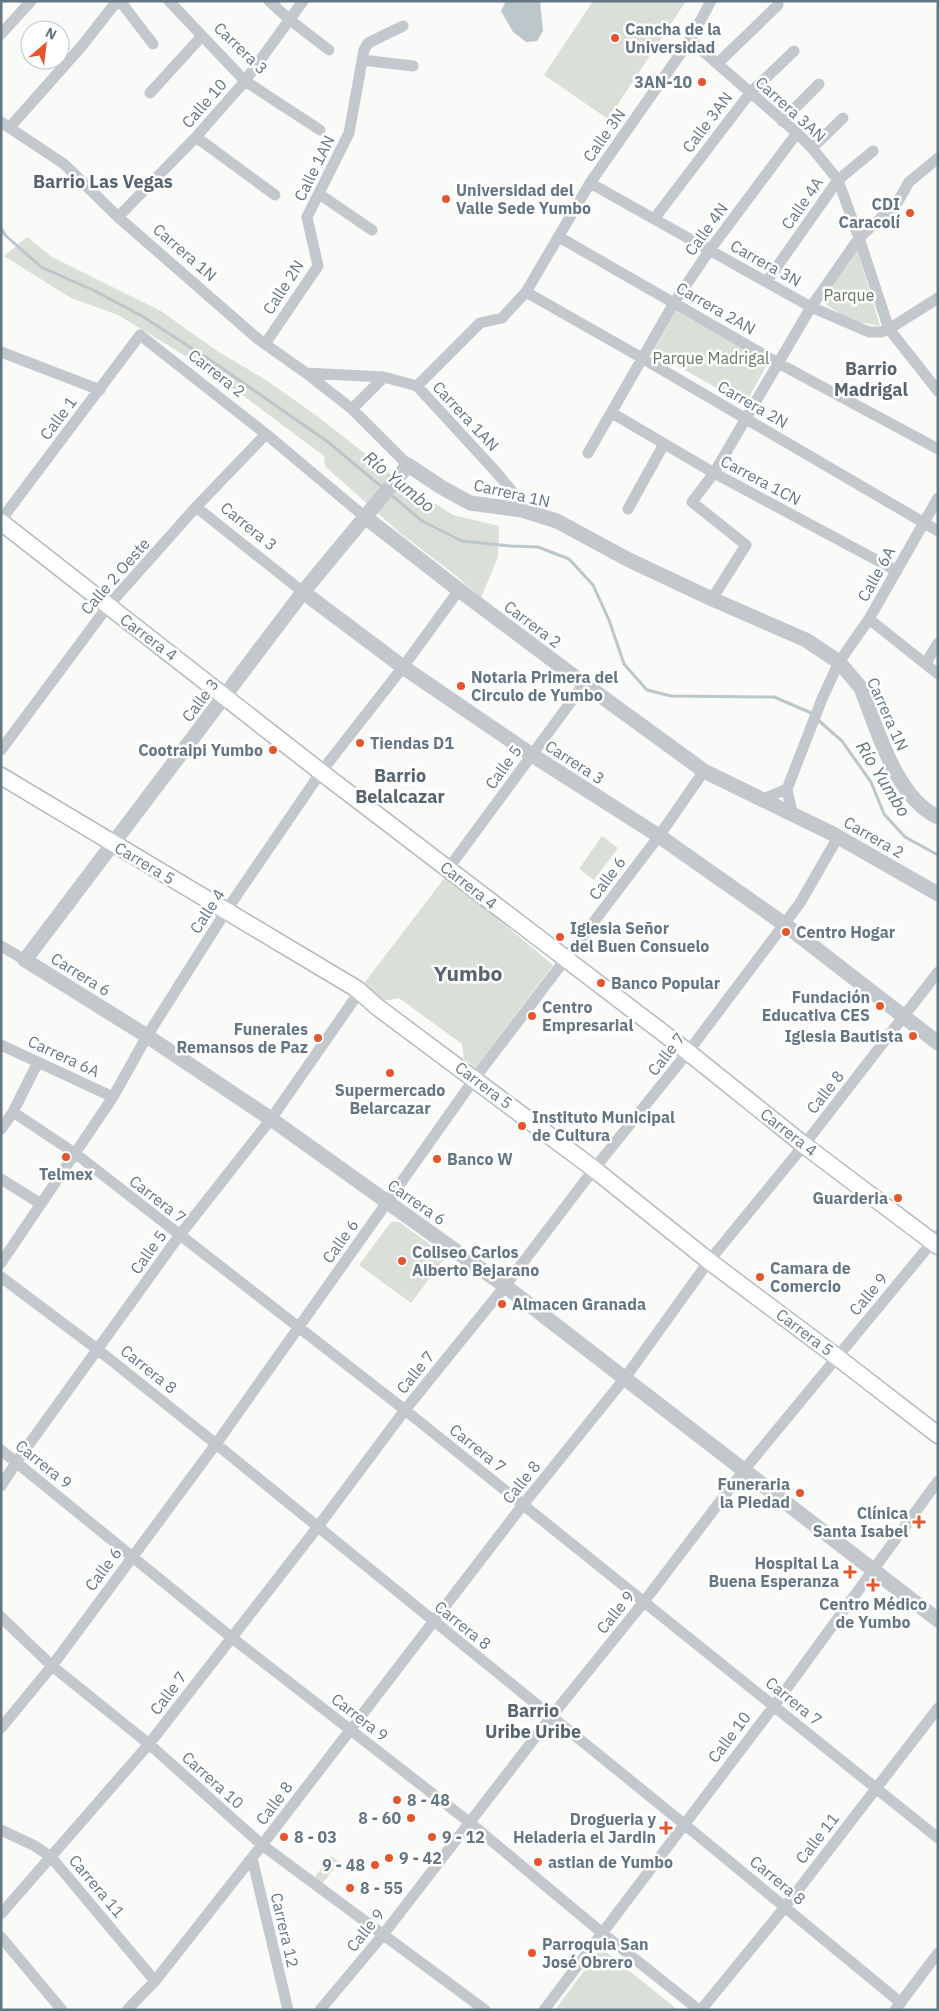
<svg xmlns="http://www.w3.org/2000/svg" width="939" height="2011" font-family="'IBM Plex Sans',sans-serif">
	<rect width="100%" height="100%" fill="#fafaf8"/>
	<path fill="#dadfd7" d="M593 1H686L608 119 544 75Z
		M27 237 52 257 161 311 217 351 266 380 317 416 405 485 453 515 499 526 498 557 481 598 454 574 399 532 325 466 324 456 245 397 184 355 118 315 71 298 4 256Z
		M857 249 880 326 849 320 820 300Z
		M676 311 768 363 745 404 653 352Z
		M602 836 618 848 594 880 579 869Z
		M446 876 553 965 476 1068 464 1059 462 1044 399 998 383 1001 362 986Z
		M391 1222H399L446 1256 411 1303 359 1265Z
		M331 1856 339 1862 322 1884 314 1878Z
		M601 1948 678 2010H555Z"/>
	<path fill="#bbc7cb" d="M506 1H540L543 31 537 41 526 42 513 32 501 11Z"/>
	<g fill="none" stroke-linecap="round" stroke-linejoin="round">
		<path stroke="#bbc7cb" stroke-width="3" d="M1 228 5 235 41 267 93 290 142 316 219 366 328 442 383 488
			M389 493 422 521 462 541 510 546 538 547 569 559 593 585 609 620 624 664 647 690 671 696 774 697 809 712 813 715
			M818 720 842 741 871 782 884 814 905 837 938 855"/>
		<g stroke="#b3babf" stroke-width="19">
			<path id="secondary" d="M1 522 321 772 688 1052 804 1145 938 1246
				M1 776 357 989 376 1006 594 1169 709 1261 837 1357 938 1435"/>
		</g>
		<path stroke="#c3c8cc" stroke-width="11" d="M120 1 153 44
			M169 1 245 81 320 130
			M269 1 290 20 329 50
			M1 34 31 1
			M690 40 797 133 812 148 838 180 859 238 889 329 938 391
			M362 60 413 66
			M718 63 778 5
			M150 93 202 36
			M782 121 819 84
			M1 122 64 164 118 217 258 339 306 373 352 409 408 465
			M10 127 81 47 117 1
			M196 137 275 195
			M812 148 843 118
			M590 183 811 307 869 332H881L889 329 938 298
			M319 194 372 230
			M118 217 196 137 245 81 303 1
			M654 219 750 93 794 51
			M559 237 778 363 938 449
			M767 281 838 180 873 151
			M526 292 642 358 938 531
			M265 344 318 266 307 217 349 133 364 50 368 43 403 26
			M1 352 100 390
			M306 373 384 377 417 386 497 473 511 490 522 510
			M417 386 480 323 502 318 526 292 590 183 690 40 711 1
			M352 409 384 377
			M612 413 714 473 897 571
			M588 453 674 303 709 251 797 133
			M196 507 303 592
			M628 509 664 444
			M1 520 140 335 266 434 365 517
			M712 599 746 545 692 502 714 473 811 307 859 238 897 203 909 182 938 158
			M869 619 938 674
			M926 663 938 643
			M1 750 108 606 196 507 266 434
			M763 799 787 789
			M792 813 787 789 822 699 839 662 869 619 938 498
			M448 869 584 684
			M1 946 25 960
			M1 1045 113 1097
			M13 1112 76 1154 405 1410 938 1838
			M1 1129 13 1112 38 1062
			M1 1179 41 1204
			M1 1263 113 1097 147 1036 226 911 321 772 403 667 459 590
			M1 1277 97 1349 216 1444 684 1824 901 2003
			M1 1450 231 1637 469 1822 601 1932 699 2010
			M1 1486 17 1461 179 1236 271 1119 360 991
			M1 1617 52 1666 149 1744 262 1845 485 2010
			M1 1728 52 1666 216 1444 475 1078 659 836 704 771
			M1 1830 35 1846 51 1857 155 1981
			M252 1858 288 2010
			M1 1914 149 1744 317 1528 405 1410 505 1286 594 1169 688 1052 800 903 838 837
			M1 1937 62 2010
			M127 2010 155 1981 262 1845 522 1506 625 1378 709 1261 804 1145 938 972
			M320 2010 382 1936 551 1717 643 1603 744 1470 938 1235
			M544 2010 774 1706 938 1481
			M701 2010 785 1907 938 1708
			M895 2010 938 1953"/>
		<path stroke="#c3c8cc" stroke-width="15" d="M365 517 459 590 579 680 704 771 833 834 938 894
			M303 592 403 667 532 755 659 836 784 924 938 1043
			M938 817C896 798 877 729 861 688L839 662 806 640 712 599 627 559 557 521 522 510 470 503 441 487 408 465 303 592 25 960 147 1036 271 1119 505 1286 938 1620"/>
		<use href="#secondary" stroke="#fff" stroke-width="16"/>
	</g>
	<g fill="#e4572e" stroke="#fff" stroke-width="2">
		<circle cx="615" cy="38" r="5"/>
		<circle cx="702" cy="82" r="5"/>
		<circle cx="446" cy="199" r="5"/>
		<circle cx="910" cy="213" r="5"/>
		<circle cx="461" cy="686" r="5"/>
		<circle cx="360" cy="743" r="5"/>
		<circle cx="273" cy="750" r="5"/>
		<circle cx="786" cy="932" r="5"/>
		<circle cx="560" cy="937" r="5"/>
		<circle cx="601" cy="983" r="5"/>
		<circle cx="880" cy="1006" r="5"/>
		<circle cx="532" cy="1016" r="5"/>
		<circle cx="913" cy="1036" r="5"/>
		<circle cx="318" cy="1038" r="5"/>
		<circle cx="390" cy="1073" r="5"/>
		<circle cx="522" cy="1126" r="5"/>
		<circle cx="66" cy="1157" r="5"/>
		<circle cx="437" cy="1159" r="5"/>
		<circle cx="898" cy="1198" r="5"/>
		<circle cx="402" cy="1261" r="5"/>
		<circle cx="760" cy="1277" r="5"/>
		<circle cx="502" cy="1304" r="5"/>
		<circle cx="800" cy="1493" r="5"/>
		<path d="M916.5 1514.5h5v5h5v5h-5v5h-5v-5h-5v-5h5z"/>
		<path d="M847.5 1564.5h5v5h5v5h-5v5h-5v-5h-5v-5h5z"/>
		<path d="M870.5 1577.5h5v5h5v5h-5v5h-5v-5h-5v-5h5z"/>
		<circle cx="397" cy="1800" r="5"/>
		<circle cx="411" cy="1818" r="5"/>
		<path d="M663.5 1820.5h5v5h5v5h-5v5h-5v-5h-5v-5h5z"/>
		<circle cx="284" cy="1837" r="5"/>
		<circle cx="432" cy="1837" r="5"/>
		<circle cx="389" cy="1858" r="5"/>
		<circle cx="538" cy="1862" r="5"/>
		<circle cx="375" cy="1865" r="5"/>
		<circle cx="350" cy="1888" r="5"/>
		<circle cx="532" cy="1953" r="5"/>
	</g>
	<g text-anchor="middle" stroke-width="5" stroke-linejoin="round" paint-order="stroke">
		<g font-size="16" font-weight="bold" fill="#657683" stroke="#fff" text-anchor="start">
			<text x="625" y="35">Cancha de la<tspan x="625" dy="18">Universidad</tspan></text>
			<text x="692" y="88" text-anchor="end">3AN-10</text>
			<text x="456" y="196">Universidad del<tspan x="456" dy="18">Valle Sede Yumbo</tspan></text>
			<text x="900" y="210" text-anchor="end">CDI<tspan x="900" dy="18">Caracolí</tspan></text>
			<text x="471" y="683">Notaria Primera del<tspan x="471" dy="18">Circulo de Yumbo</tspan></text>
			<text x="370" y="749">Tiendas D1</text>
			<text x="263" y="756" text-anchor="end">Cootraipi Yumbo</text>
			<text x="570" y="934">Iglesia Señor<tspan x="570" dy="18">del Buen Consuelo</tspan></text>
			<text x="796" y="938">Centro Hogar</text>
			<text x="611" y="989">Banco Popular</text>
			<text x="870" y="1003" text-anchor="end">Fundación<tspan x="870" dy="18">Educativa CES</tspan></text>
			<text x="542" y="1013">Centro<tspan x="542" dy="18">Empresarial</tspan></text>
			<text x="308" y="1035" text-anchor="end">Funerales<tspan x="308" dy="18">Remansos de Paz</tspan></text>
			<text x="903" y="1042" text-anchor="end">Iglesia Bautista</text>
			<text x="390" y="1096" text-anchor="middle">Supermercado<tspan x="390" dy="18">Belarcazar</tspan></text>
			<text x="532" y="1123">Instituto Municipal<tspan x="532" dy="18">de Cultura</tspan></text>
			<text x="447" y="1165">Banco W</text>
			<text x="66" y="1180" text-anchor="middle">Telmex</text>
			<text x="888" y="1204" text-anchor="end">Guarderia</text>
			<text x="412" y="1258">Coliseo Carlos<tspan x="412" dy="18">Alberto Bejarano</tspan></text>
			<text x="770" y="1274">Camara de<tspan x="770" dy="18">Comercio</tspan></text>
			<text x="512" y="1310">Almacen Granada</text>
			<text x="790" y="1490" text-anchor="end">Funeraria<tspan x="790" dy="18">la Piedad</tspan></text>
			<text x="908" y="1519" text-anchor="end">Clínica<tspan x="908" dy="18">Santa Isabel</tspan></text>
			<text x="839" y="1569" text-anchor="end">Hospital La<tspan x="839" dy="18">Buena Esperanza</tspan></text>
			<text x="873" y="1610" text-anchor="middle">Centro Médico<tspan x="873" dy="18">de Yumbo</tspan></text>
			<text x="407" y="1806">8 - 48</text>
			<text x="401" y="1824" text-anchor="end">8 - 60</text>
			<text x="656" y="1825" text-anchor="end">Drogueria y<tspan x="656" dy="18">Heladeria el Jardin</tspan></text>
			<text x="294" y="1843">8 - 03</text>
			<text x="442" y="1843">9 - 12</text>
			<text x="399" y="1864">9 - 42</text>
			<text x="548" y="1868">astian de Yumbo</text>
			<text x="365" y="1871" text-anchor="end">9 - 48</text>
			<text x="360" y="1894">8 - 55</text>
			<text x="542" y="1950">Parroquia San<tspan x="542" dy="18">José Obrero</tspan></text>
		</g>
		<g font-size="16" fill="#657683" stroke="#fff">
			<text transform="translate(241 48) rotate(44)" y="6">Carrera 3</text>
			<text transform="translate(204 103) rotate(-49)" y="6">Calle 10</text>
			<text transform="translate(791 109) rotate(42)" y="6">Carrera 3AN</text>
			<text transform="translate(707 122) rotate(-53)" y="6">Calle 3AN</text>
			<text transform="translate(604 135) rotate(-55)" y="6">Calle 3N</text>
			<text transform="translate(314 168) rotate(-64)" y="6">Calle 1AN</text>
			<text transform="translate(802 203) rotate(-55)" y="6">Calle 4A</text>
			<text transform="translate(706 229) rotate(-54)" y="6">Calle 4N</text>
			<text transform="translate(185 252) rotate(41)" y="6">Carrera 1N</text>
			<text transform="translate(766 263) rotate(29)" y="6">Carrera 3N</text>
			<text transform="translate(283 287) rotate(-57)" y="6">Calle 2N</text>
			<text transform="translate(716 308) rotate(30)" y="6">Carrera 2AN</text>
			<text transform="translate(217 373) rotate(38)" y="6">Carrera 2</text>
			<text transform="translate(753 404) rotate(30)" y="6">Carrera 2N</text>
			<text transform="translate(466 416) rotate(47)" y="6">Carrera 1AN</text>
			<text transform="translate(58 418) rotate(-53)" y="6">Calle 1</text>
			<text transform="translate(761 480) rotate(28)" y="6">Carrera 1CN</text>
			<text transform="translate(512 493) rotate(13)" y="6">Carrera 1N</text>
			<text transform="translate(249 526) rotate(39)" y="6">Carrera 3</text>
			<text transform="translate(876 574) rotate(-61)" y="6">Calle 6A</text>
			<text transform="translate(115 576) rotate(-49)" y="6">Calle 2 Oeste</text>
			<text transform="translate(533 624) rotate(37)" y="6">Carrera 2</text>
			<text transform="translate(149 637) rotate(37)" y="6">Carrera 4</text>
			<text transform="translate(200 700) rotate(-53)" y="6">Calle 3</text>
			<text transform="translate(888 714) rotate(66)" y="6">Carrera 1N</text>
			<text transform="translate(575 762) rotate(33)" y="6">Carrera 3</text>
			<text transform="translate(503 767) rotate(-54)" y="6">Calle 5</text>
			<text transform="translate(874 837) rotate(30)" y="6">Carrera 2</text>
			<text transform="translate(145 863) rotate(31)" y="6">Carrera 5</text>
			<text transform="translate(607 878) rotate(-53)" y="6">Calle 6</text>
			<text transform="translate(469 885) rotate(38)" y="6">Carrera 4</text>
			<text transform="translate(207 911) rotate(-57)" y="6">Calle 4</text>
			<text transform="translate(81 974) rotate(32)" y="6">Carrera 6</text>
			<text transform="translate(666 1054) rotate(-52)" y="6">Calle 7</text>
			<text transform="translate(64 1056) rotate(25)" y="6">Carrera 6A</text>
			<text transform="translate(484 1085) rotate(37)" y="6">Carrera 5</text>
			<text transform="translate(825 1092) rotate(-52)" y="6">Calle 8</text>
			<text transform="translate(789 1132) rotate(38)" y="6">Carrera 4</text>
			<text transform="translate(158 1199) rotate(38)" y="6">Carrera 7</text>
			<text transform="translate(417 1202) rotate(35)" y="6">Carrera 6</text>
			<text transform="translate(340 1241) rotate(-54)" y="6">Calle 6</text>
			<text transform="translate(148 1252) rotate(-54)" y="6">Calle 5</text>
			<text transform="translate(868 1294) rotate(-50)" y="6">Calle 9</text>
			<text transform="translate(805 1332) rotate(37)" y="6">Carrera 5</text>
			<text transform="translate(149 1369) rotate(39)" y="6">Carrera 8</text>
			<text transform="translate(415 1372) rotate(-51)" y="6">Calle 7</text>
			<text transform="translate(478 1448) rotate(39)" y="6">Carrera 7</text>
			<text transform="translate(44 1464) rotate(39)" y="6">Carrera 9</text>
			<text transform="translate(521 1482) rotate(-51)" y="6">Calle 8</text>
			<text transform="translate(103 1569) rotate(-53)" y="6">Calle 6</text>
			<text transform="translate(615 1612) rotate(-51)" y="6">Calle 9</text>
			<text transform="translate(463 1625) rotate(39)" y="6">Carrera 8</text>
			<text transform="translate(168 1693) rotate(-53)" y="6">Calle 7</text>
			<text transform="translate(794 1701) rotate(39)" y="6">Carrera 7</text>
			<text transform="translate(360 1717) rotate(38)" y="6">Carrera 9</text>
			<text transform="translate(729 1737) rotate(-53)" y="6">Calle 10</text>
			<text transform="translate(213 1780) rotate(42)" y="6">Carrera 10</text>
			<text transform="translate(274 1803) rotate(-53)" y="6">Calle 8</text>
			<text transform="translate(817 1838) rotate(-52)" y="6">Calle 11</text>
			<text transform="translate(778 1880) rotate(40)" y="6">Carrera 8</text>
			<text transform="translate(97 1886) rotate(50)" y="6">Carrera 11</text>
			<text transform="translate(285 1930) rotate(77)" y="6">Carrera 12</text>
			<text transform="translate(365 1930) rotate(-51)" y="6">Calle 9</text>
		</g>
		<g font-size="16" fill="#687a64" stroke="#fff">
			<text x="849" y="301">Parque</text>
			<text x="711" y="364">Parque Madrigal</text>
		</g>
		<g font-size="18" font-weight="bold" fill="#57646e" stroke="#fff">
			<text x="103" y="188">Barrio Las Vegas</text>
			<text x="871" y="375">Barrio<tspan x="871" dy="21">Madrigal</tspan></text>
			<text x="400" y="782">Barrio<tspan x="400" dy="21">Belalcazar</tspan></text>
			<text x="533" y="1717">Barrio<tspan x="533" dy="21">Uribe Uribe</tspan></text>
		</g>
		<g font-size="18" font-style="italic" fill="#60757c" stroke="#fff">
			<text transform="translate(399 482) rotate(39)" y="6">Río Yumbo</text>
			<text transform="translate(883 779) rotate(58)" y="6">Río Yumbo</text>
		</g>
		<g font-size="21" font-weight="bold" fill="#57646e" stroke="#fff">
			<text x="468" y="981">Yumbo</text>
		</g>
	</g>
	<rect width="939" height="2011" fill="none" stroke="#657683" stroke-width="5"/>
	<g transform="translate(45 45) rotate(28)"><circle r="24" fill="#ffffff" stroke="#c1c8cd"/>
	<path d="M0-4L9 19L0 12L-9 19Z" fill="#e4572e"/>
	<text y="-8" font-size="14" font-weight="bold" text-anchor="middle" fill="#657683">N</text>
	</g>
</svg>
